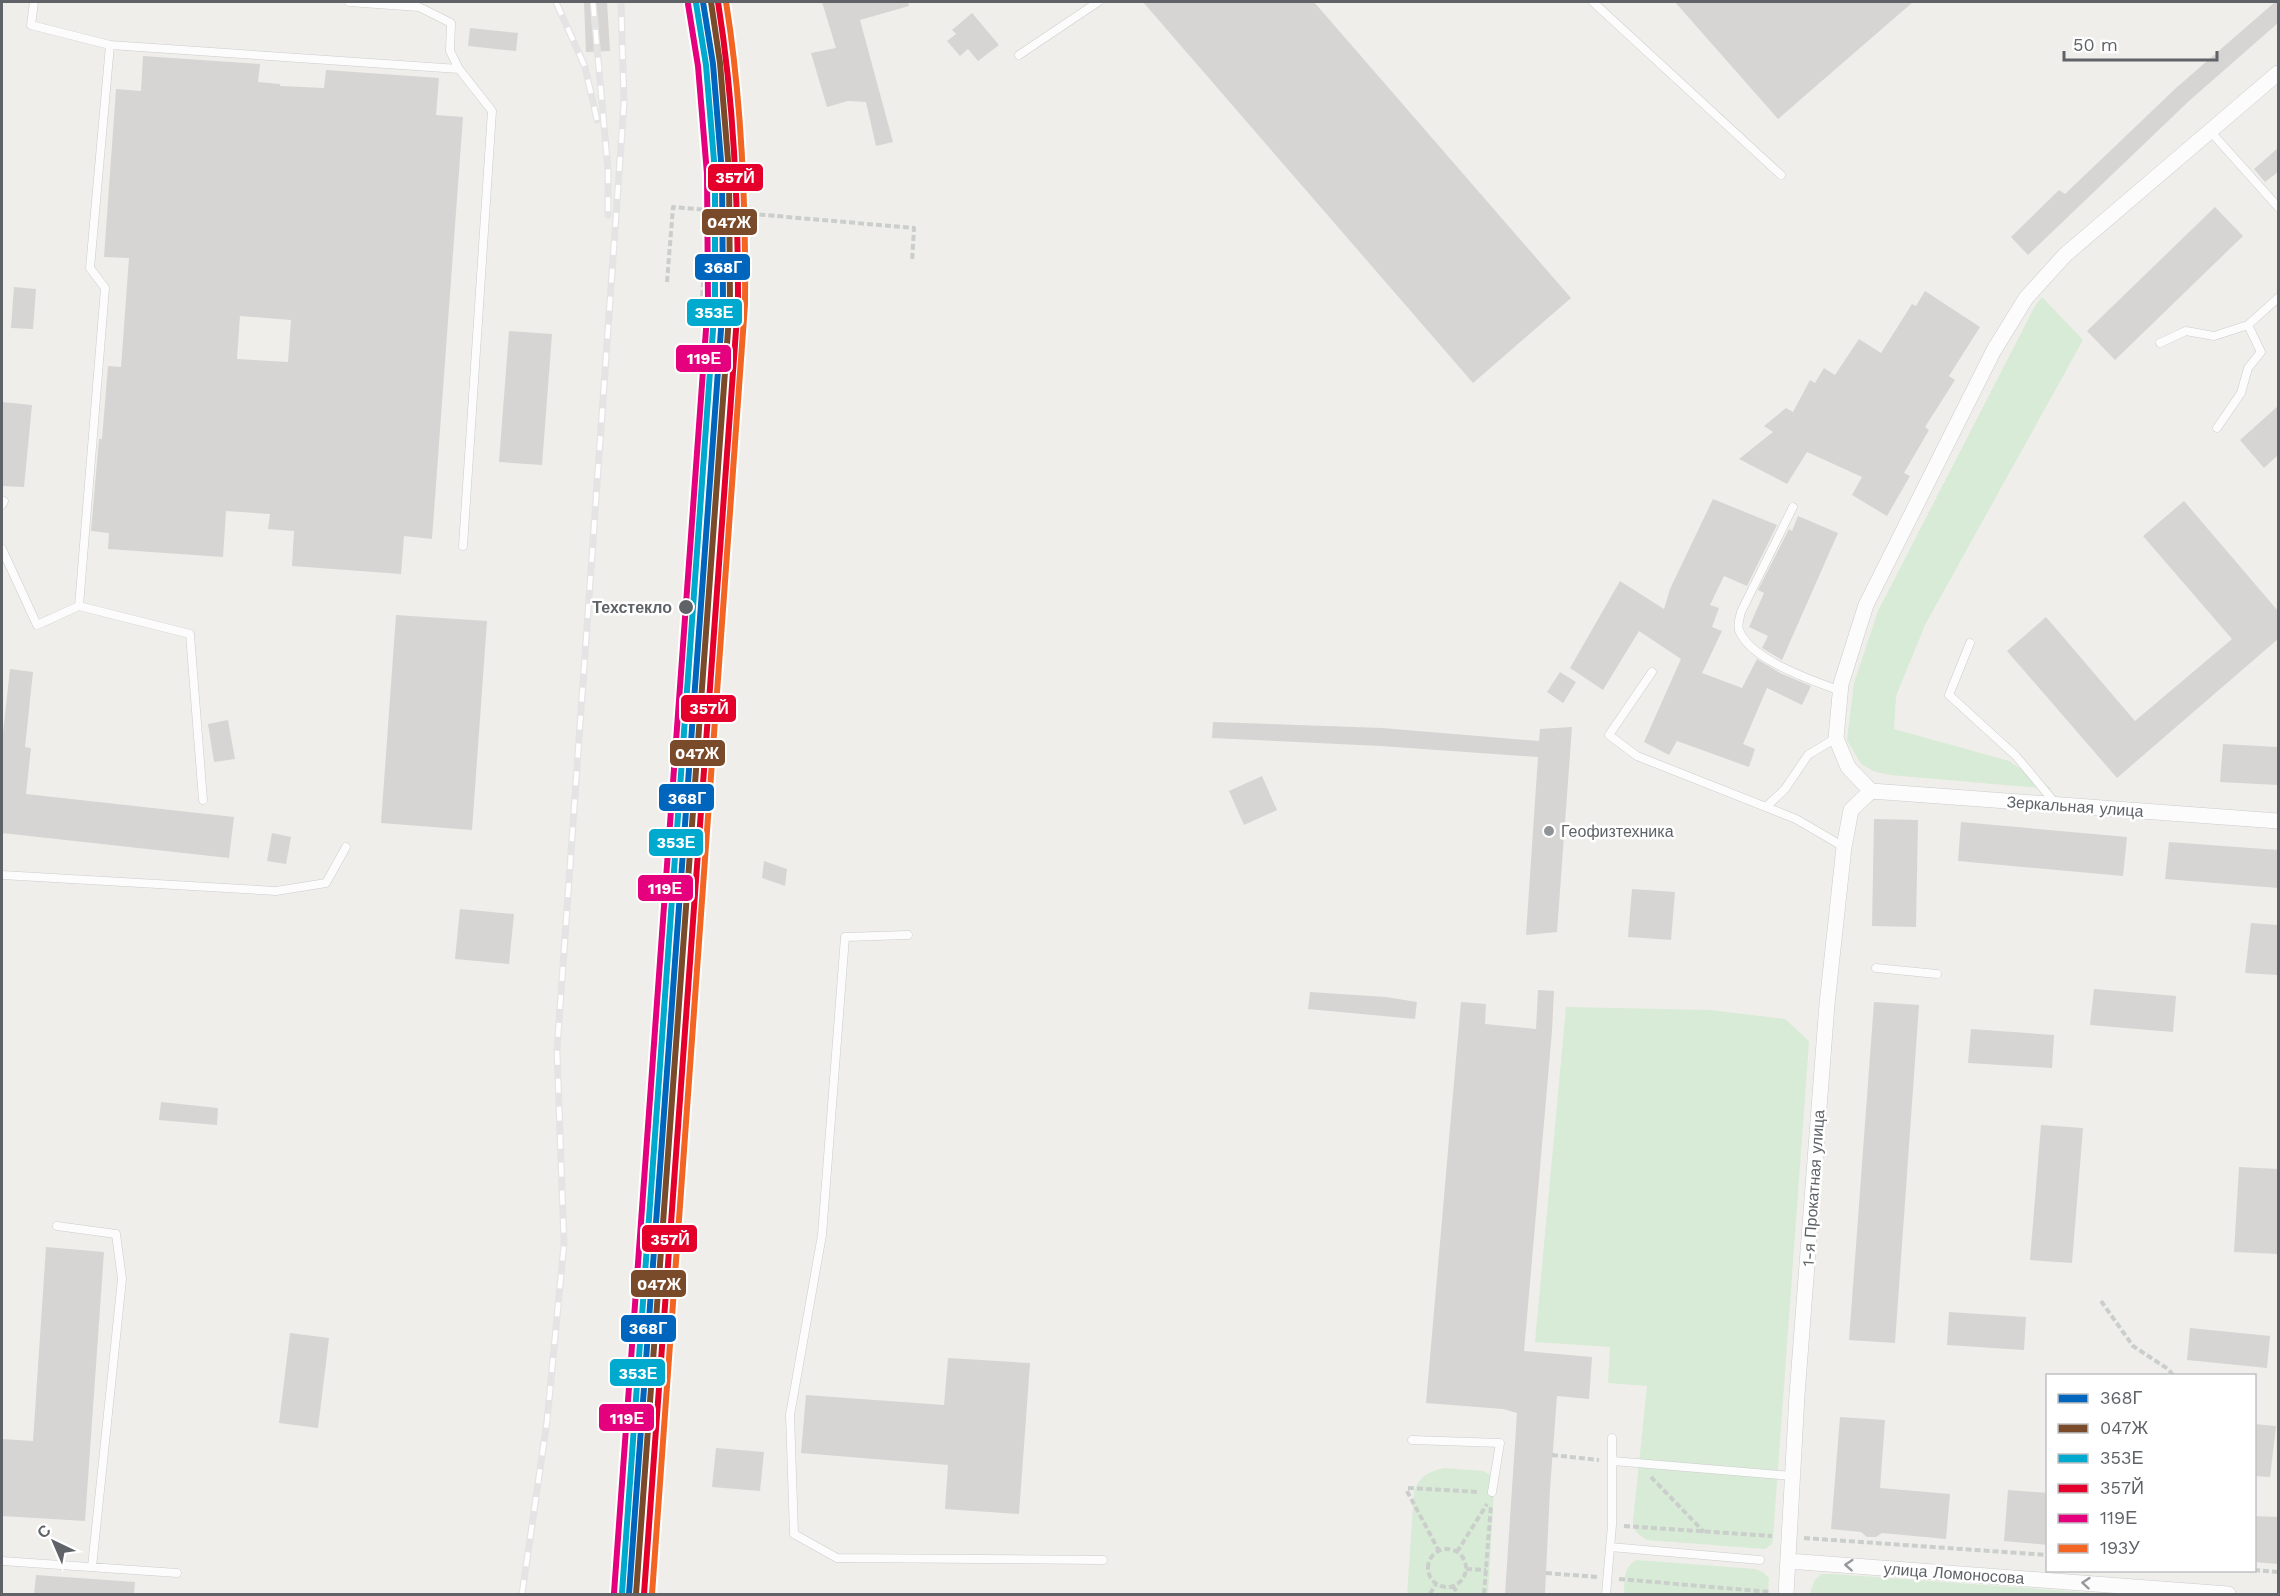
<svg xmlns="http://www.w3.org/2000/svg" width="2280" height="1596" font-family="'Work Sans',sans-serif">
	<rect width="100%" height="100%" fill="#efeeea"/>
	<path fill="#d8ebd6" d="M2042 297 2083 340 1925 625 1896 696 1894 729 2009 761 2052 789 1890 775 1873 771 1861 764 1847 740 1854 683 1878 611 2035 306Z
		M1566 1007 1710 1010 1785 1019 1809 1041 1773 1538 1772 1544 1765 1549 1647 1540C1638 1535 1634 1532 1633 1521L1647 1386 1608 1383 1610 1347 1535 1342Z
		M1444 1468 1484 1471 1490 1475 1494 1490 1488 1594H1407L1414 1493C1419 1476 1428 1472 1444 1468Z
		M1637 1560 1755 1569 1763 1572 1769 1578 1768 1594H1624C1625 1581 1623 1566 1637 1560Z
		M1821 1574H1833L2108 1594H1810L1814 1581Z"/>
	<path fill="#d6d5d3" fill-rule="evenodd" d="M584 2H607L610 51 586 52Z
		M822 2H908L909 6 860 20 893 142 876 146 866 102 848 101 827 107 811 53 836 48Z
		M1143 2H1314L1571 298 1473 383Z
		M1675 2H1913L1778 119Z
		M2275 2H2278V23L2189 101 2028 255 2011 237 2059 190 2065 194 2176 88Z
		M972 13 999 45 978 61 968 49 960 56 947 41 956 34 952 30Z
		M470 28 518 33 516 51 468 46Z
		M143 56 260 64 258 82 280 84V86L324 88 326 70 439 78 436 115 463 117 432 539 404 536 401 574 292 566 294 531 268 529 270 514 226 511 223 557 108 549 109 533 91 531 99 439H102L108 366 121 367 129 258 104 257 116 89 141 91ZM240 316 291 320 288 362 237 359Z
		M2278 148V172L2265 182 2254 169Z
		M2215 207 2243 236 2115 360 2087 331Z
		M14 287 36 289 33 329 11 328Z
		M1925 291 1980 327 1949 376 1955 380 1925 427 1929 430 1904 473 1910 476 1887 516 1852 495 1862 477 1807 452 1787 484 1739 459 1773 432 1764 426 1786 408 1793 412 1810 380 1815 383 1824 368 1835 375 1859 339 1881 353 1912 304 1916 306Z
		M509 331 552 334 542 465 499 462Z
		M2 402 32 405 24 487 2 486Z
		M2278 406V455L2264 468 2240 440Z
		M1713 499 1777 525 1747 586 1724 576 1710 605 1719 608 1712 627 1722 631 1702 673 1742 688 1757 659 1780 673 1811 686 1802 705 1767 688 1743 744 1755 749 1749 767 1677 741 1669 755 1644 742 1681 659 1639 631 1603 690 1570 668 1620 581 1664 609 1670 589Z
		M2184 501 2278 611V639L2117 778 2007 651 2046 617 2135 721 2232 639 2143 536Z
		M1798 516 1838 533 1782 660 1762 648 1768 636 1749 627 1764 593 1758 590 1789 529 1792 531Z
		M396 615 487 621 472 830 381 823Z
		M10 669 33 672 25 747 31 748 26 794 234 817 229 858 2 833V742Z
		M1560 672 1576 682 1563 703 1547 692Z
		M228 720 235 759 214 762 208 724Z
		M1213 722 1382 728 1539 741 1540 729 1572 727 1557 932 1526 935 1538 757 1381 746 1212 738Z
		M2223 744 2278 747V785L2220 782Z
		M1262 776 1277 810 1244 825 1229 791Z
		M1874 819 1918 820 1916 927 1872 926Z
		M1961 822 2127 837 2123 876 1958 861Z
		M272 833 291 837 286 864 267 861Z
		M2169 842 2278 850V888L2165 879Z
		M764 861 787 869 785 886 762 878Z
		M1632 889 1675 892 1671 940 1628 937Z
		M460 909 514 914 509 964 455 959Z
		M2251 923 2278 925V975L2245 973Z
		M2094 989 2176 996 2173 1032 2090 1025Z
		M1538 990 1554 991 1552 1031 1524 1351 1592 1357 1589 1399 1557 1396 1550 1489 1545 1594H1505L1517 1413 1503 1409 1426 1403 1461 1002 1486 1004 1485 1024 1536 1029Z
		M1310 992 1386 997 1417 1002 1415 1019 1308 1009Z
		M1874 1002 1919 1005 1895 1343 1849 1340Z
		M1971 1029 2054 1035 2052 1068 1968 1063Z
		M161 1102 218 1108 217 1125 159 1120Z
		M2041 1125 2083 1128 2072 1263 2030 1260Z
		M2239 1167 2278 1169V1254L2234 1252Z
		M46 1247 104 1252 85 1521 2 1516V1439L33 1441Z
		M1949 1312 2026 1317 2024 1350 1947 1345Z
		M2190 1328 2270 1336 2267 1368 2187 1360Z
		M290 1333 329 1338 318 1428 279 1423Z
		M948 1358 1030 1363 1019 1514 945 1509 948 1465 801 1453 806 1395 944 1405Z
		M1840 1417 1885 1420 1880 1488 1950 1494 1946 1539 1882 1533 1876 1537H1867L1861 1532 1831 1529Z
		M2254 1424 2276 1426 2270 1477 2254 1476Z
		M716 1448 764 1452 760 1491 712 1487Z
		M2008 1490 2048 1493V1545L2004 1541Z
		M2254 1516 2278 1517V1564L2254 1562Z
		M36 1575 135 1582 134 1594H34Z"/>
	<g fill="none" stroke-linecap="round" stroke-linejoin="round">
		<g stroke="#cbcccc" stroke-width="9">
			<path id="service" d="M34 2 31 25 110 45 459 69 492 111 463 546
				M349 2 419 7 451 23 450 51 459 69
				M1593 2 1781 175
				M110 45 90 268 105 288 79 606 190 634 203 800
				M1019 55 1098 2
				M2210 131 2278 207
				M2160 343 2186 331 2214 336 2248 325 2278 298
				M2217 428 2241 393 2248 368 2261 352 2248 325
				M2 505 4 501
				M1793 507 1741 612C1740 617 1737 624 1739 630 1750 660 1812 680 1840 691
				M2 549 37 625 79 606
				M1970 643 1949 695 2016 756 2056 804
				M1652 672 1609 735 1637 756 1796 819 1844 847
				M1766 807 1785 789 1808 755 1836 738
				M2 875 276 891 326 883 346 847
				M908 935 845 937 822 1235 790 1415 794 1534 837 1558 1103 1560
				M1876 968 1937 974
				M57 1226 116 1234 122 1279 92 1567
				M1412 1440 1500 1443 1492 1492
				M1613 1461 1792 1476
				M1610 1547 1760 1560
				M2 1561 177 1573
				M1606 1594 1612 1525V1438"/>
		</g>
		<g stroke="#cbcccc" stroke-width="16">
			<path id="minor" d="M1871 791 1848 767 1836 738 1841 684 1866 605 1994 350 2026 298 2065 255 2278 73
				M1871 791 2278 821
				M1788 1561 2228 1594
				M1786 1594 1797 1395 1827 1004 1844 847 1851 810 1871 791"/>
		</g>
		<path stroke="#cacfcc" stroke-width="4" stroke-dasharray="6 3" stroke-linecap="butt" d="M667 282 673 207 914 228 912 262
			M701 314 708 210
			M718 481 739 213
			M2101 1301 2133 1346 2168 1369 2174 1376
			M1552 1455 1599 1460
			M1651 1477 1704 1532
			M1408 1488 1479 1492
			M1407 1491 1439 1551
			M1624 1526 1772 1536
			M1804 1538 2048 1555
			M1428 1568a19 19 0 1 1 38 0a19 19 0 1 1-38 0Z
			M1457 1552 1487 1504
			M1466 1569 1486 1570
			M2254 1570 2278 1572
			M1546 1573 1597 1577
			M1619 1579 1770 1592
			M1453 1586 1458 1594
			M1430 1594 1436 1584
			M1484 1594 1491 1505"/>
		<use href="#service" stroke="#fdfcfc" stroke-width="8"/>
		<use href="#minor" stroke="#fdfcfc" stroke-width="15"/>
		<g stroke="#e4e4e4" stroke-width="7">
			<path id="rail" d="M556 2 585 67 597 120
				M593 2 608 170V215
				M522 1594 547 1421 564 1244 557 1050 624 103 621 2"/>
		</g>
		<use href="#rail" stroke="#fff" stroke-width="4.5" stroke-dasharray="14" stroke-linecap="butt"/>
		<g stroke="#fff" stroke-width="10">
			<path id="rail-1" d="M629 1594 723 302 722 173 713 64 703 2"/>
		</g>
		<g stroke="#fff" stroke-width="10">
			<path id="rail-2" d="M636 1594 730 303 729 172 720 63 711 2"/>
		</g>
		<g stroke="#fff" stroke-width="10">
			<path id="rail-3" d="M622 1593 715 302V173L706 65 696 3"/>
		</g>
		<g stroke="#fff" stroke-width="10">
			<path id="rail-4" d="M644 1594 738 303C738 201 734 102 718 2"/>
		</g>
		<g stroke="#fff" stroke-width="10">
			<path id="rail-5" d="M614 1593 708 302 707 174 698 66 688 4"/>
		</g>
		<g stroke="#fff" stroke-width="10">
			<path id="rail-6" d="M652 1594 745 304C746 202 742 102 726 2"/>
		</g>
		<use href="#rail-1" stroke="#0065bd" stroke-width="6"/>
		<use href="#rail-2" stroke="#7a4b2a" stroke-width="6"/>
		<use href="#rail-3" stroke="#00a9ce" stroke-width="6"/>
		<use href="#rail-4" stroke="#e4002b" stroke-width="6"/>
		<use href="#rail-5" stroke="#e5007d" stroke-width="6"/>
		<use href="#rail-6" stroke="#f26522" stroke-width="6"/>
	</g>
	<defs><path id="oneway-chevron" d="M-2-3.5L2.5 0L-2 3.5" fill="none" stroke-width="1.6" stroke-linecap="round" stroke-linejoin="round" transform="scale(1.5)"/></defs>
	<g stroke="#96999c">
		<use href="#oneway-chevron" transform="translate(1849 1565) rotate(-176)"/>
		<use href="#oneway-chevron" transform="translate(2086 1583) rotate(-175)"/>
	</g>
	<circle fill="#5f6368" stroke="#fff" stroke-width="2" cx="686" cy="607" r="8"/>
	<circle fill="#919496" stroke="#fff" stroke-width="2" cx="1549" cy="831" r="6"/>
	<g text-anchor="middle" stroke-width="5" stroke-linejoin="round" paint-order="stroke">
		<g font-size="16" font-weight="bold" fill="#5f6368" stroke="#fff" text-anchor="end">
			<text x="672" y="613">Техстекло</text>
		</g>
		<g font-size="16" fill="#5f6368" stroke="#fff">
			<text transform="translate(2075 806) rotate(4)" y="6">Зеркальная улица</text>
			<text transform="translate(1813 1188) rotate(-86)" y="6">1-я Прокатная улица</text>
			<text transform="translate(1954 1573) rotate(4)" y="6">улица Ломоносова</text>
		</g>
		<g font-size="16" fill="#5f6368" stroke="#fff" text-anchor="start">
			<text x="1561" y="837">Геофизтехника</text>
		</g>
	</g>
	<g stroke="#fff" stroke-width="2">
		<rect x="707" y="163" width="57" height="29" rx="6" fill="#e4002b"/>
		<rect x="701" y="208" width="57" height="28" rx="6" fill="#7a4b2a"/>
		<rect x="694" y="253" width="57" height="28" rx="6" fill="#0065bd"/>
		<rect x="686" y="298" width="57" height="29" rx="6" fill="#00a9ce"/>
		<rect x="675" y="344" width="57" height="29" rx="6" fill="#e5007d"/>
		<rect x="680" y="694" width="57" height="29" rx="6" fill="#e4002b"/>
		<rect x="669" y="739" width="57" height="28" rx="6" fill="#7a4b2a"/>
		<rect x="658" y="783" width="57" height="29" rx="6" fill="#0065bd"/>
		<rect x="648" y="828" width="56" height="29" rx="6" fill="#00a9ce"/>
		<rect x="637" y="874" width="57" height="28" rx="6" fill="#e5007d"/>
		<rect x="641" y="1224" width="57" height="29" rx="6" fill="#e4002b"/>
		<rect x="630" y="1269" width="57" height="29" rx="6" fill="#7a4b2a"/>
		<rect x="620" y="1314" width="57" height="29" rx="6" fill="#0065bd"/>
		<rect x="609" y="1358" width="57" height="29" rx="6" fill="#00a9ce"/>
		<rect x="598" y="1403" width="57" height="29" rx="6" fill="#e5007d"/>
	</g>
	<g font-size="16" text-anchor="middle" font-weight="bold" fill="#fff">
		<text x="735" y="183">357Й</text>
		<text x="729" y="228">047Ж</text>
		<text x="723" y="273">368Г</text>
		<text x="714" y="318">353Е</text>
		<text x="704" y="364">119Е</text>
		<text x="709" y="714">357Й</text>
		<text x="697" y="759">047Ж</text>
		<text x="687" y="804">368Г</text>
		<text x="676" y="848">353Е</text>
		<text x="665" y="894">119Е</text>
		<text x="670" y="1245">357Й</text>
		<text x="659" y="1290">047Ж</text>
		<text x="648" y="1334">368Г</text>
		<text x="638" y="1379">353Е</text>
		<text x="627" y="1424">119Е</text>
	</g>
	<rect width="2280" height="1596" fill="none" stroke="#5f6368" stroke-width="6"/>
	<rect x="2046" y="1374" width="210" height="198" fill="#ffffff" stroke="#bfc1c3" stroke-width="1.5"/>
	<rect x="2058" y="1394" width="30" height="9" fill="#0065bd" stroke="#bfc1c3" stroke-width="1.5"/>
	<text x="2100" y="1404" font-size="18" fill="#5f6368">368Г</text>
	<rect x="2058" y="1424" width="30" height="9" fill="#7a4b2a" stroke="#bfc1c3" stroke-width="1.5"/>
	<text x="2100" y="1434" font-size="18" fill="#5f6368">047Ж</text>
	<rect x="2058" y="1454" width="30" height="9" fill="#00a9ce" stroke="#bfc1c3" stroke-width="1.5"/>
	<text x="2100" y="1464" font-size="18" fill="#5f6368">353Е</text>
	<rect x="2058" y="1484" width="30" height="9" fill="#e4002b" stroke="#bfc1c3" stroke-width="1.5"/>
	<text x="2100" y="1494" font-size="18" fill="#5f6368">357Й</text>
	<rect x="2058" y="1514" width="30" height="9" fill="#e5007d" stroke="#bfc1c3" stroke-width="1.5"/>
	<text x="2100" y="1524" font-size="18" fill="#5f6368">119Е</text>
	<rect x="2058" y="1544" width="30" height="9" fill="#f26522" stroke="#bfc1c3" stroke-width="1.5"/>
	<text x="2100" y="1554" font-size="18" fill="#5f6368">193У</text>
	<g transform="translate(54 1542) rotate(316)" stroke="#ffffff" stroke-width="4.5" paint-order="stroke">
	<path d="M0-4.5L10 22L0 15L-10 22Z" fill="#5f6368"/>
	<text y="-9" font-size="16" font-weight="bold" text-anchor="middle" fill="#5f6368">С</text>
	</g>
	<path d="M2064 51v9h153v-9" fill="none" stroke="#5f6368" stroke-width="3"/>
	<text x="2073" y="51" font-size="18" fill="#5f6368" stroke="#ffffff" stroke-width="4.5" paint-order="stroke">50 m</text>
</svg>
